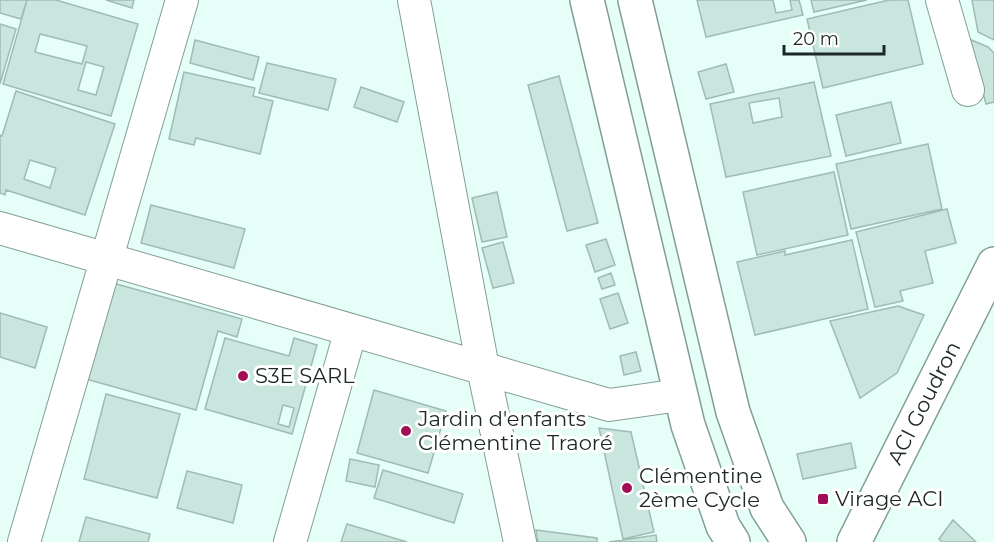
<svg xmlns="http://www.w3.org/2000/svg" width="994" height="542" font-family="Montserrat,sans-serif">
	<rect width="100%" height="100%" fill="#e6fef8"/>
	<path fill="#c8e6de" stroke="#9ebbb4" stroke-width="1.5" fill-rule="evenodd" d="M0 0H27L21 19 0 13Z
		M27 0H56L138 24 111 116 3 84Z
		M106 0H134L132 8Z
		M697 0H773L776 13 792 10 790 0H799L803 15 706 37Z
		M811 0H867L814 12Z
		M889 0H908L923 64 823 88 807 19Z
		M972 0H994V40L978 32Z
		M0 24 16 29 0 84Z
		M40 34 87 46 82 64 35 52Z
		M969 39 988 47 994 53V102L986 104Z
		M195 40 259 57 253 80 190 63Z
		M86 62 104 67 96 95 78 90Z
		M267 63 336 79 328 110 259 93Z
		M726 64 734 92 706 99 698 72Z
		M184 72 255 88 253 96 273 101 260 154 196 138 194 145 169 139Z
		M559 76 598 223 567 231 528 85Z
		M814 82 831 156 726 177 710 104ZM779 98 782 117 753 123 749 103Z
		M361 87 404 102 397 122 354 107Z
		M16 91 115 124 85 215 6 190 5 195 0 193V135L2 136ZM30 160 56 168 50 188 24 179Z
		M891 102 901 143 846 156 836 115Z
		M928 144 942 209 851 229 836 164Z
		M834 172 848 235 757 255 743 192Z
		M497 192 507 237 482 242 472 198Z
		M151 205 245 229 234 268 141 243Z
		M947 209 956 243 925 251 933 283 900 291 903 301 875 307 856 232Z
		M606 239 615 265 595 272 586 245Z
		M852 240 868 309 755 335 737 262 785 251V255Z
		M503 242 514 283 493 288 482 248Z
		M611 273 615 285 602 289 598 278Z
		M113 283 242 319 237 337 218 331 196 410 86 379Z
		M618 293 628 323 610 329 600 299Z
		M898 306 924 315 897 373 860 398 830 321Z
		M0 313 47 327 35 368 0 357Z
		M225 338 289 356 294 338 317 345 292 434 205 409ZM283 405 294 408 289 427 278 424Z
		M636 352 641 371 624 375 620 356Z
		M374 390 446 411 428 473 357 453Z
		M106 394 180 414 157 498 84 479Z
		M599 428 631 432 654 532 623 539Z
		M851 443 856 468 803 479 797 454Z
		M350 459 379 465 375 487 346 481Z
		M383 470 463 494 454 523 374 498Z
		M187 471 242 485 233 523 177 508Z
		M86 517 150 534 148 542H79Z
		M953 520 976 542H942L939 539Z
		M347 524 407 542H341Z
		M536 530 597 538V542H538Z
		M656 535 657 542H609Z"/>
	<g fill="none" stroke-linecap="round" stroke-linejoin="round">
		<g stroke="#829e97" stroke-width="34">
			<path id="minor" d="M414 0 483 368 520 542
				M942 0 968 90
				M0 228 609 405 680 395
				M24 542 182 0
				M290 542 351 330"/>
		</g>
		<g stroke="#829e97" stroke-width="36">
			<path id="tertiary" d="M854 542 994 264"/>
		</g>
		<g stroke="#829e97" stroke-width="36">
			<path id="secondary" d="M587 0 688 425 723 526 733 542
				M635 0 733 412 767 508 789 542"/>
		</g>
		<use href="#minor" stroke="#fff" stroke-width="32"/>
		<use href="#tertiary" stroke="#fff" stroke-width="33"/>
		<use href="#secondary" stroke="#fff" stroke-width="33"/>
	</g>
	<g fill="#a00f56" stroke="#fff" stroke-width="2">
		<circle cx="243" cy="376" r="6"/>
		<circle cx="406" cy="431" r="6"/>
		<circle cx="627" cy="488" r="6"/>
		<rect x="817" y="493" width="12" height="12" rx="3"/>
	</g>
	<g text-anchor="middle" stroke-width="6" stroke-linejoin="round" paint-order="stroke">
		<g font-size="21" fill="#1d2826" stroke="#fff" text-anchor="start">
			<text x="255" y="383">S3E SARL</text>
			<text x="418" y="426">Jardin d'enfants<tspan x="418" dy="24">Clémentine Traoré</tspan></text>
			<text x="639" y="483">Clémentine<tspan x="639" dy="24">2ème Cycle</tspan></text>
			<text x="835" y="506">Virage ACI</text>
		</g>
		<g font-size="21" fill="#1d2826" stroke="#fff">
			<text transform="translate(924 403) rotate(-63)" y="7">ACI Goudron</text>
		</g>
	</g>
	<path d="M784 45v9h100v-9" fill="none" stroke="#1d2826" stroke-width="3"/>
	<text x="793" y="45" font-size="18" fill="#1d2826" stroke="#ffffff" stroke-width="4.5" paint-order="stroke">20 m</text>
</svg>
